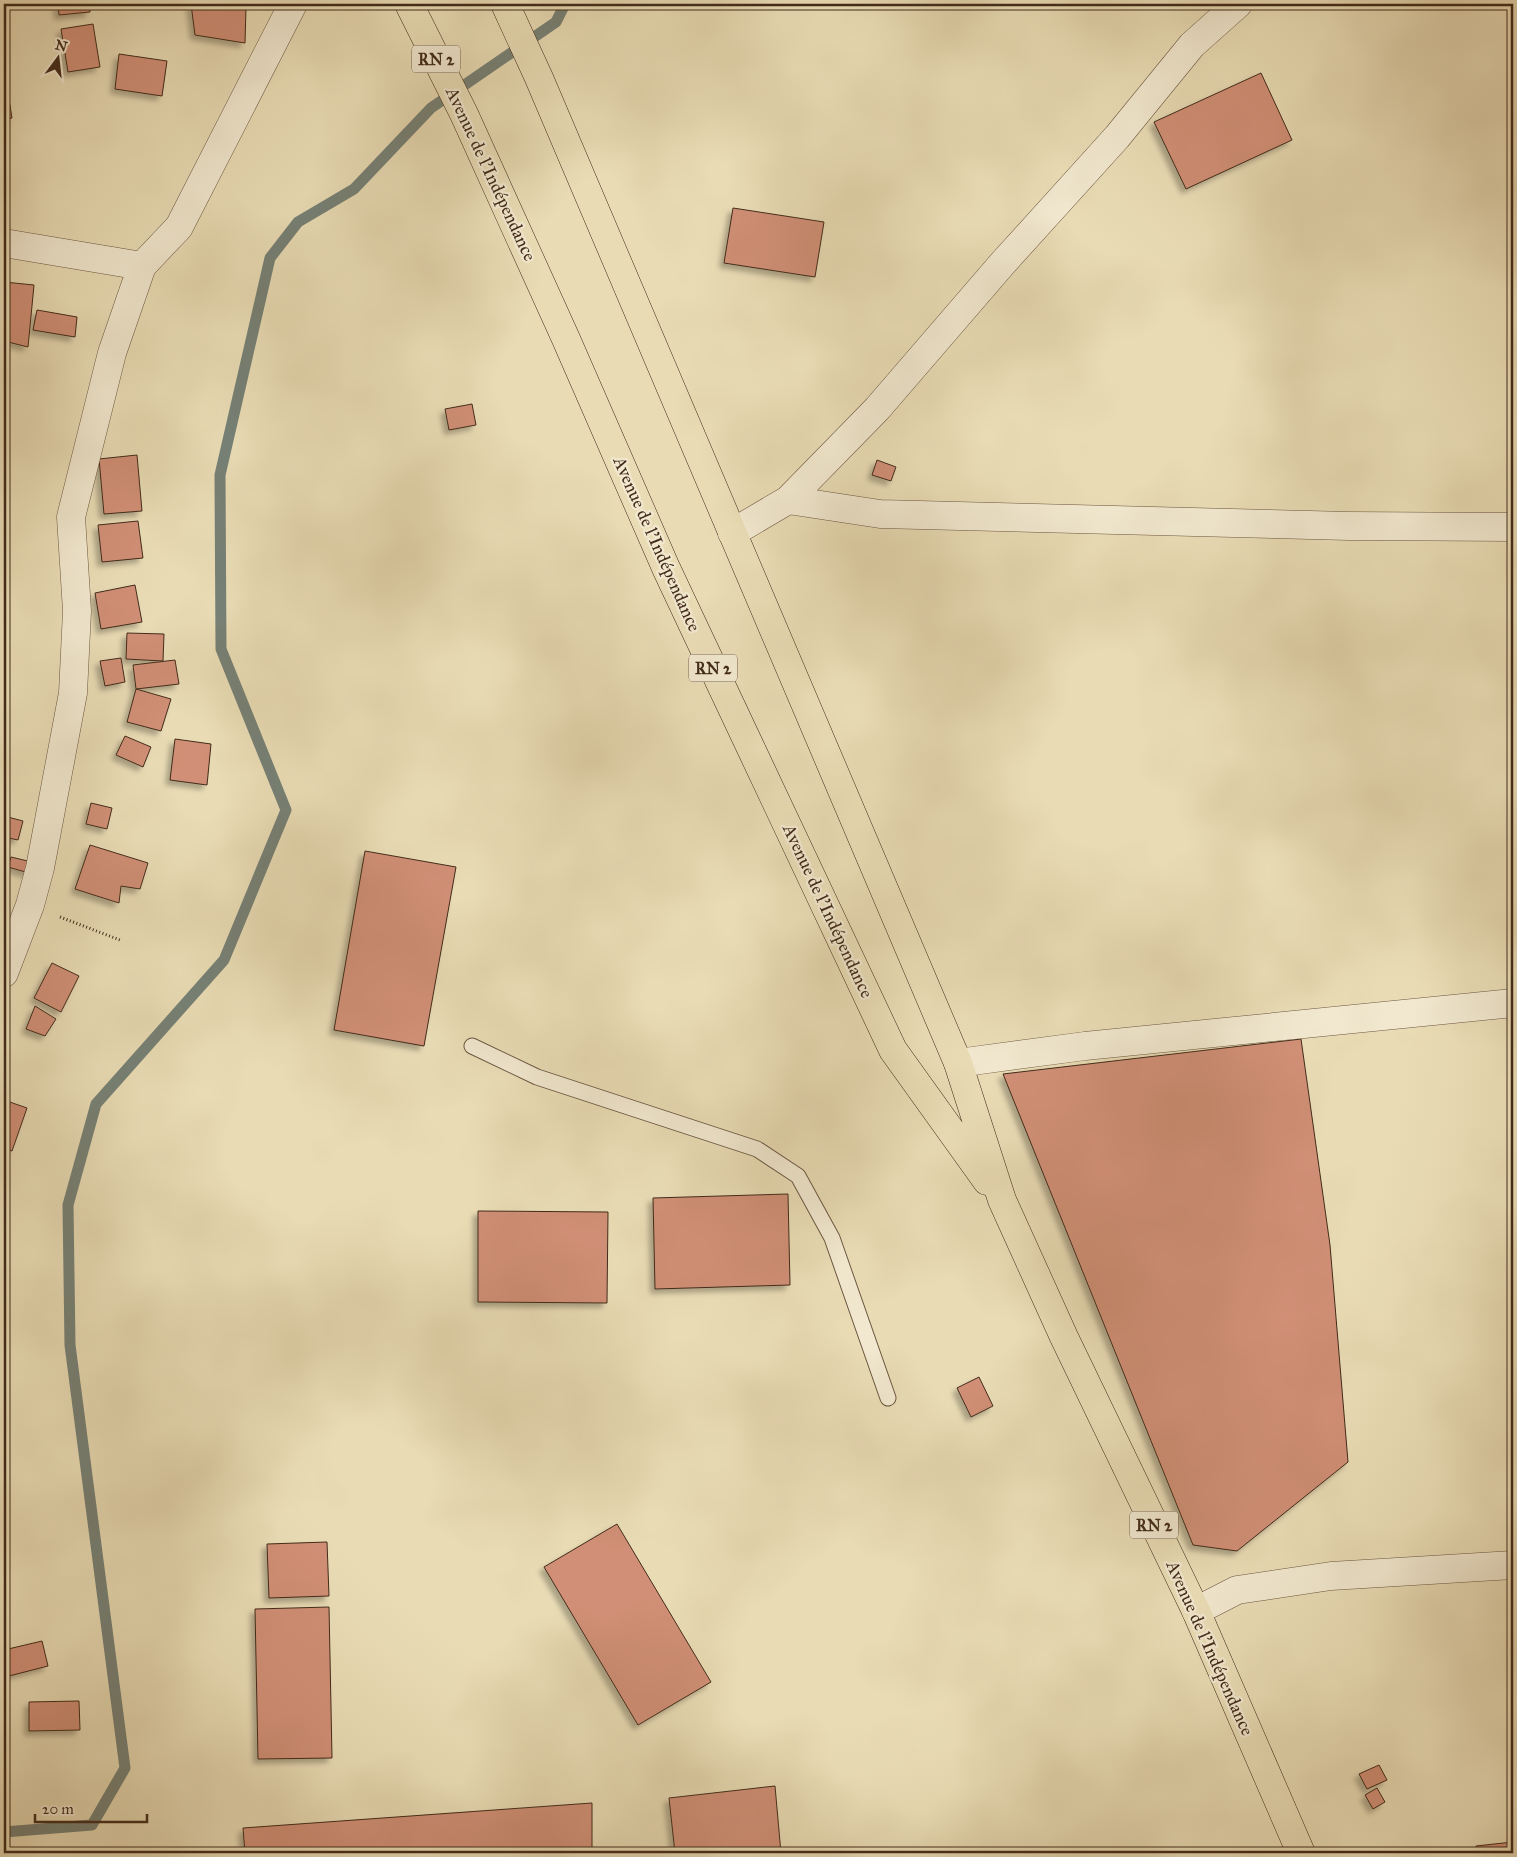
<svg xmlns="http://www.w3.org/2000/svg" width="1517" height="1857" font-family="'IM FELL Great Primer',serif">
	<defs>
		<filter id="shadow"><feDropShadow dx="-4.5" dy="4.5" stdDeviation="2.5" flood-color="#0004"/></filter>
	</defs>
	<rect width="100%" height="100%" fill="#e9dcb5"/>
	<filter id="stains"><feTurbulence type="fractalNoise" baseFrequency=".004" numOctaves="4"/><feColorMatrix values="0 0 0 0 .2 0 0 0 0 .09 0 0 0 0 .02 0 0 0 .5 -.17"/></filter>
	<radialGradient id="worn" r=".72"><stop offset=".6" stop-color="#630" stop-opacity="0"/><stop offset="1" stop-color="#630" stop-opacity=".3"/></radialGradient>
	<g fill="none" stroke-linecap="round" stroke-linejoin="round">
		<path stroke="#768176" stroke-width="11" d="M4 1832 92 1825 125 1768 70 1345 68 1205 96 1104 224 960 286 810 221 649 220 475 270 258 298 222 354 189 431 108 556 22 565 4"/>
	</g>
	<path fill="#d08f76" stroke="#422b1a" filter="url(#shadow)" d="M58 4H90V12L59 15Z
		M191 4H227V7H246L245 43 195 35Z
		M93 24 100 67 68 72 61 29Z
		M119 54 167 61 162 96 115 89Z
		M1261 73 1292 140 1186 189 1154 122Z
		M7 87 12 118 4 120V88Z
		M733 208 824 222 815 277 724 263Z
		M4 282 34 285 28 347 4 341Z
		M37 310 77 317 75 337 33 330Z
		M472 404 476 425 449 430 445 409Z
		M137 455 142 511 104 514 99 459Z
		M877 460 896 467 891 481 872 475Z
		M138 521 143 558 102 562 98 525Z
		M135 585 142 622 101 629 95 593Z
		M127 633 164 634 163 661 126 659Z
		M121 658 125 682 105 686 100 661Z
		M175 660 179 684 136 689 133 665Z
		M136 689 171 699 161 731 127 722Z
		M125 736 151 747 143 767 116 755Z
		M175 739 211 744 207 785 170 780Z
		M91 803 112 808 107 829 86 824Z
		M4 816 23 821 18 840 4 837Z
		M90 845 148 863 140 889 121 886 119 903 75 889Z
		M365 851 456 867 424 1046 334 1030Z
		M11 857 32 862 29 873 8 867Z
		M52 963 79 976 61 1012 34 998Z
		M35 1006 56 1019 45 1036 26 1029Z
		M1301 1039 1330 1245 1348 1462 1237 1551 1193 1545 1003 1074Z
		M4 1100 27 1108 12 1151 4 1148Z
		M788 1194 790 1285 655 1289 653 1198Z
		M478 1211 608 1212 607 1303 478 1302Z
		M979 1377 993 1406 971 1417 957 1388Z
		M617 1524 711 1682 638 1725 544 1567Z
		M327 1542 329 1596 269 1598 267 1544Z
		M329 1607 332 1758 258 1759 255 1609Z
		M42 1641 48 1666 5 1677 4 1650Z
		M79 1701 80 1730 29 1731V1702Z
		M1379 1765 1387 1780 1367 1789 1359 1774Z
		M775 1786 781 1853H675L669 1798Z
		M1377 1788 1385 1802 1373 1809 1365 1795Z
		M592 1803V1853H245L243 1828Z
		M1513 1842V1853H1477L1476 1846Z"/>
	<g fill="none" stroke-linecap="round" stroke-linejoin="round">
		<g stroke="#6c5741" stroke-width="17">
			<path id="service" d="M472 1046 537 1077 757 1149 798 1176 832 1238 888 1398"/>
		</g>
		<g stroke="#6c5741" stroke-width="29">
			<path id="minor" d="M4 243 142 266
				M788 500 877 409 1002 264 1117 137 1192 45 1238 4
				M732 533 788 500 880 514 1349 526 1513 527
				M4 973 30 905 40 868 73 693 77 611 71 517 112 353 142 266 179 227 293 4
				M958 1063 1085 1046 1513 1003
				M1196 1611 1237 1590 1331 1576 1513 1565"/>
		</g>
		<g stroke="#422b1a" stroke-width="29">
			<path id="primary" d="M409 4 464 114 566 339 666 568 893 1050 987 1181
				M505 4 539 78 958 1063 1002 1200 1064 1337 1196 1611 1301 1853"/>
		</g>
		<path stroke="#422b1a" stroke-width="3" stroke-dasharray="1 2.5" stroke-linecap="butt" d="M60 917 120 940"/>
		<use href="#service" stroke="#f1e8cf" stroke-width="15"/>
		<use href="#minor" stroke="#f1e8cf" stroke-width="28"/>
		<use href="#primary" stroke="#e9dcb5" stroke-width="28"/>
	</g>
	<g text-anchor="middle" stroke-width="4.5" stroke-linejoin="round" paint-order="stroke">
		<g fill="#f1e8cf" stroke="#766450" stroke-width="1">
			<rect x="412" y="45.5" width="48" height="27" rx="4"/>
			<rect x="689" y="654.5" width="48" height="27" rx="4"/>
			<rect x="1130" y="1511.5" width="48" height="27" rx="4"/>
		</g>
		<g font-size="16" font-weight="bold" fill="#422b1a">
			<text x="436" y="65">RN 2</text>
			<text x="713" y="674">RN 2</text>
			<text x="1154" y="1531">RN 2</text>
		</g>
		<g font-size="18" fill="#422b1a" stroke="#f1e8cf">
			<text transform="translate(491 174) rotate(65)" y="6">Avenue de l'Indépendance</text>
			<text transform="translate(657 544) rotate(66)" y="6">Avenue de l'Indépendance</text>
			<text transform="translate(828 911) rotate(65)" y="6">Avenue de l'Indépendance</text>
			<text transform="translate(1210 1648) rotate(66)" y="6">Avenue de l'Indépendance</text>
		</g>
	</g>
	<rect width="1517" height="1857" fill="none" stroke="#e9dcb5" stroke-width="20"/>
	<rect x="5" y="5" width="1507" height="1847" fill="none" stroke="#422b1a" stroke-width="2.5"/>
	<rect x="10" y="10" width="1497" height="1837" fill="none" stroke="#422b1a"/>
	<g transform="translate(58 58) rotate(15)" stroke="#f1e8cf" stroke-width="4" paint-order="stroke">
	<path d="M0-4L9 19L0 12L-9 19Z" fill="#422b1a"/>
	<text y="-8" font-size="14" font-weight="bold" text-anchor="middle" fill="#422b1a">N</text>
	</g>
	<path d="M35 1814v8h112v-8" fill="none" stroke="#422b1a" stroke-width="2.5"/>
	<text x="42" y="1814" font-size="15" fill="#422b1a" stroke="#f1e8cf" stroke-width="4" paint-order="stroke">20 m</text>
	<rect width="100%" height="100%" filter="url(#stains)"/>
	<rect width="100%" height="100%" fill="url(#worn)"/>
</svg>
